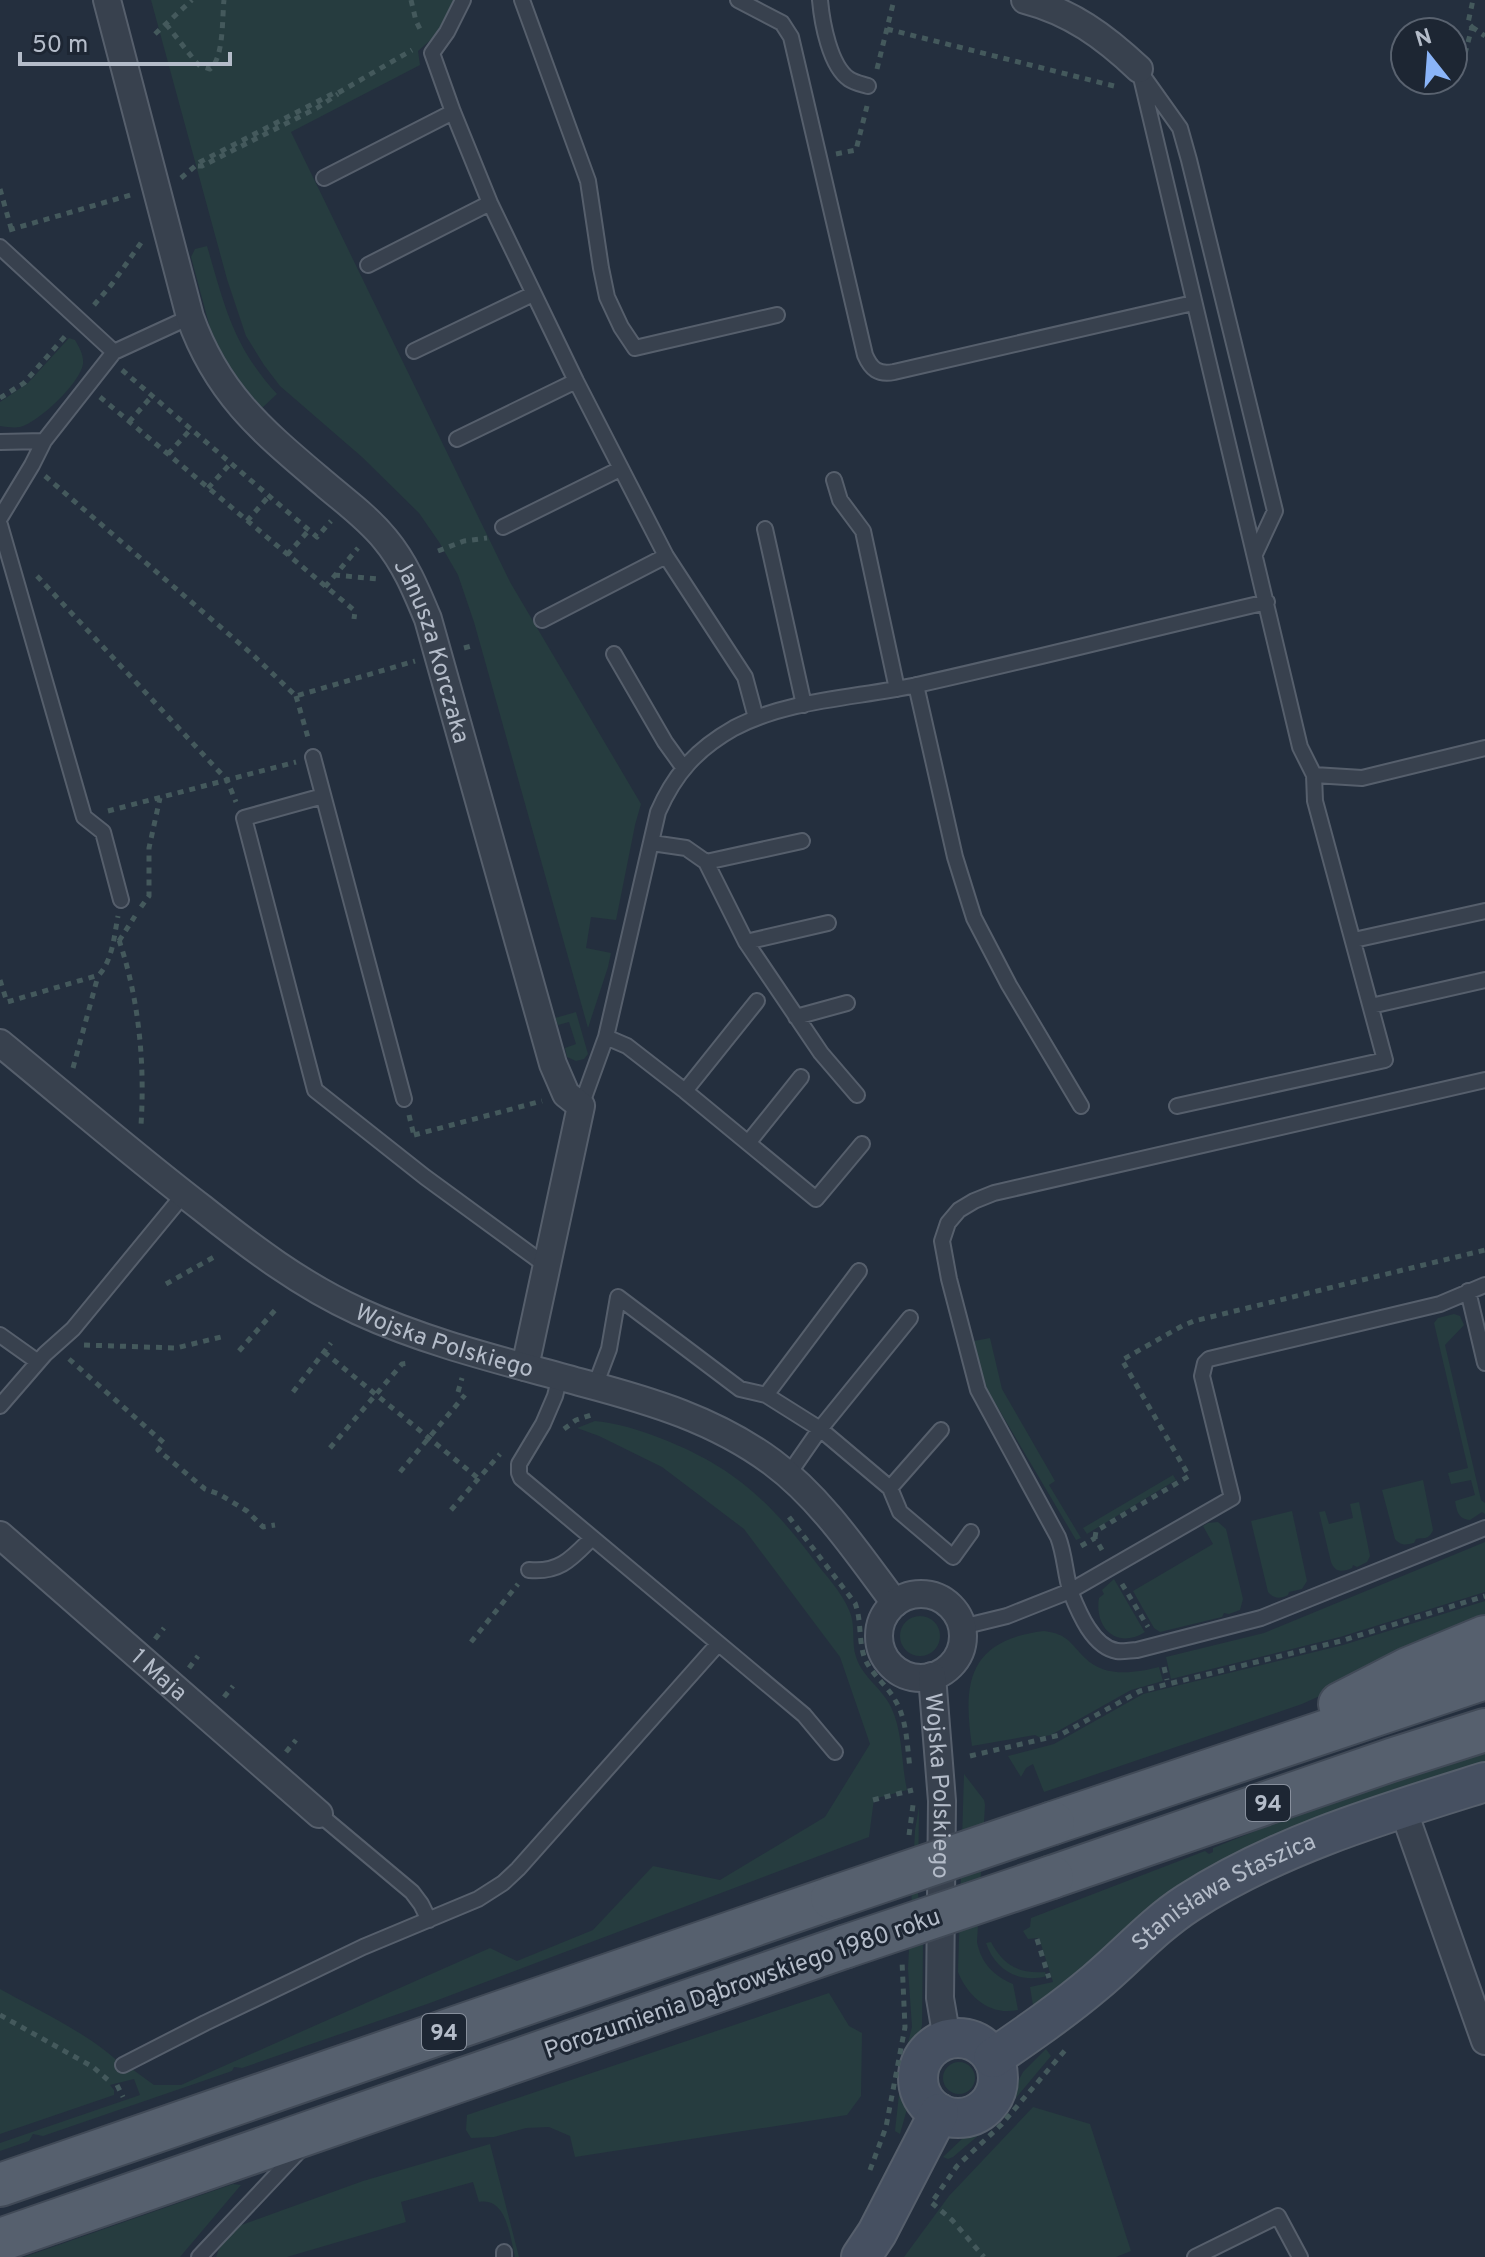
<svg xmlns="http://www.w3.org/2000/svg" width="1485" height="2257" font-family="Overpass,sans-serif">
	<rect width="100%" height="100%" fill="#242f3e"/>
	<path fill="#263c3f" d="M151 0H455L435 36 418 51 420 65 291 132 510 582 641 804 635 825 616 920 591 917 586 948 611 953 608 967 588 1028 474 622 458 575 439 542 419 513 362 457 280 386 264 365 246 336 227 279Z
		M207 246C225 307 233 346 277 394L262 408 242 385 220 351 210 328 191 257 195 249Z
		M69 338 75 340C79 347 84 355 83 364 80 383 39 422 20 427 14 428 6 427 0 426V402L28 383Z
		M576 1012 588 1054 584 1059 576 1061 567 1057 565 1048 576 1044 569 1022 558 1025 555 1018Z
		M1454 1314 1460 1316 1464 1325 1445 1345 1481 1500 1485 1503V1514L1482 1512 1470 1520C1458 1519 1457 1511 1455 1501L1475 1495 1471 1480 1451 1484 1448 1473 1468 1468 1434 1323 1438 1318Z
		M990 1338 1002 1389 1055 1481 1049 1485 1081 1538 1076 1540 988 1391 983 1378 974 1341Z
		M595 1421C618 1423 639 1430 660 1438 732 1466 768 1499 814 1560 826 1576 841 1591 849 1610 856 1624 851 1642 856 1657 863 1678 882 1688 891 1707 903 1732 901 1763 907 1790L874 1799 869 1837 430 2003 242 2068 234 2067 232 2071 43 2136 33 2134 29 2141 0 2151V2143L140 2095 134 2079 110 2085 114 2090V2095L0 2134V1989C37 2010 99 2038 126 2070L132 2069 154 2085H181L490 1948 517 1961 593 1930 653 1866 720 1880 825 1817 870 1744 840 1657 744 1529 662 1467 599 1436 577 1428Z
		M1173 1475 1176 1480 1087 1534 1083 1528Z
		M1423 1480 1433 1530C1428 1541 1424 1537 1416 1539L1414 1543C1406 1545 1401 1546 1395 1539L1382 1490Z
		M1359 1502 1370 1556 1367 1562 1357 1567 1353 1565 1352 1568C1343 1572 1335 1573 1331 1562L1319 1512 1325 1511 1329 1524 1353 1518 1350 1504Z
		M1292 1511 1307 1581 1302 1589 1289 1592 1288 1595C1280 1599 1274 1599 1268 1592L1251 1521Z
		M1218 1522 1226 1529 1243 1599 1240 1610 1229 1614 1224 1613 1222 1617 1160 1632 1154 1628 1133 1591 1213 1544 1203 1526 1208 1523Z
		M1485 1542V1592L1340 1637 1171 1679 1166 1657 1264 1633Z
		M1114 1579 1144 1631 1145 1632C1117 1650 1094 1628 1099 1598L1104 1594 1102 1590Z
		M1485 1601V1626L1442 1641 1302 1704 1044 1792 1033 1764 1026 1768 1021 1777 1008 1756 1054 1744 1143 1694 1343 1645Z
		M900 1636a20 20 0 1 1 40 0a20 20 0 1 1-40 0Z
		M1044 1631C1068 1634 1070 1643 1085 1658 1105 1678 1135 1673 1159 1667L1163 1681 1131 1690 1051 1735 1039 1737 1035 1735 972 1746C962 1680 970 1640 1044 1631Z
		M1485 1749V1766L1064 1985 1033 2005 1030 1987 1053 1982 1039 1938 1028 1939 1023 1931 1030 1927 1031 1918 1205 1851 1209 1854 1213 1852V1848L1361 1789 1365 1792 1370 1790 1372 1786Z
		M964 1774 984 1800 985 1805 977 1942C981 1963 994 1976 1013 1984L1018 2010C990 2016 968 1997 958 1972Z
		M919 1807 918 1893 923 1943 922 2025 920 2034 905 2066 907 2109 900 2134 895 2131 902 2067 912 2027 908 1969 915 1830Z
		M991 1942C1003 1965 1019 1974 1045 1972L1047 1976C1019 1984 995 1970 986 1943Z
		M829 1993 849 2026 862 2033 861 2096 847 2115 575 2157 570 2136 549 2127 526 2128 494 2137 471 2138 466 2130 467 2115Z
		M1046 2049 1051 2056 1000 2117 953 2157 948 2159 943 2157 963 2138 995 2119 1005 2106 1023 2072Z
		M943 2078a16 16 0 1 1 32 0a16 16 0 1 1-32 0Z
		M1033 2107 1090 2124 1131 2251 1116 2257H904L949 2196Z
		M490 2144 519 2257H515C510 2237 507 2197 479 2202L473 2182 401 2202 406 2222 287 2257H216L219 2249 236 2227 363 2181Z
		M233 2184 241 2185 180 2257H24Z"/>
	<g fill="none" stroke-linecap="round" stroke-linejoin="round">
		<g stroke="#565f6c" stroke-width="18">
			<path id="lane" d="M463 0 447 32 432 53 453 112 490 203 576 381 666 556 745 677 756 718
				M522 0 588 181 601 268 607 297 621 327 635 348 777 315
				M738 0 782 23 791 37 865 355C871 369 878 375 894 372L1193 303
				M820 0C822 23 830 66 849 79 855 83 862 84 868 86
				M1139 69 1300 747 1314 775 1362 778 1485 748
				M1143 76 1180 128 1189 160 1275 511 1255 554
				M324 178 453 112
				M0 247 114 352
				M368 265 490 203
				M414 351 533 294
				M457 439 576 381
				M0 442 44 441
				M834 480 840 500 863 531 897 689
				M0 518 32 465 44 441 114 352 190 317
				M0 525 84 817 103 832 121 900
				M503 527 620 469
				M765 529 804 705
				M542 620 666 556
				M614 654 665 742 683 767
				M916 685 955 857 974 918 1009 985 1081 1106
				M313 757 404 1099
				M323 796 244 818 315 1090 425 1177 548 1267
				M652 843 686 848 706 862 746 942 821 1053 857 1095
				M706 862 802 841
				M1354 940 1485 911
				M746 942 828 923
				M1371 1006 1485 980
				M796 1017 847 1003
				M606 1037 627 1046 685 1091 816 1199 862 1144
				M1485 1080 994 1193 974 1201 959 1210 948 1223 942 1241 949 1279 978 1390 1058 1537C1065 1555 1065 1575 1071 1593 1079 1613 1093 1647 1117 1651 1123 1652 1131 1650 1137 1650L1261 1618 1485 1528
				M685 1091 757 1001
				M581 1106 606 1037 658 812C675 773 697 749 734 728 789 699 857 698 917 685 1034 659 1150 629 1267 602
				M1177 1106 1385 1060 1315 801 1314 775
				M748 1143 801 1077
				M1468 1291 1485 1363
				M0 1335 38 1362
				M560 1376 555 1396 543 1424 519 1464V1473L521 1478 804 1715 835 1752
				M595 1386 609 1349 618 1297 740 1389 766 1395 820 1429 890 1488 900 1512 953 1557 971 1532
				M766 1395 859 1271
				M0 1406 45 1354 73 1329 184 1194
				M788 1475 820 1429 910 1318
				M890 1488 941 1430
				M529 1570C560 1573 572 1558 592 1538
				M962 1627 1007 1616 1070 1591 1232 1498 1202 1376 1205 1363 1209 1359 1440 1304 1485 1285
				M319 1814 412 1892 421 1904 429 1920
				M123 2065 205 2023 363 1947 478 1899 503 1883 518 1869 718 1644
				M199 2257 300 2150
				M504 2257V2252
				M1195 2257 1278 2216 1300 2257"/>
		</g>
		<g stroke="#565f6c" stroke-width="30">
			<g id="street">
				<path id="s1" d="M107 0 190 317C218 396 265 433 326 485 346 502 368 518 385 539 405 563 416 590 428 619L553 1064 566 1094 581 1106 525 1367"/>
				<path d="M1025 0C1071 12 1104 36 1139 69"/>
				<path id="s2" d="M0 1043C67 1098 133 1155 202 1208 251 1247 301 1285 358 1311 430 1344 508 1362 583 1383 651 1401 715 1420 772 1462 822 1499 858 1554 895 1603"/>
				<path id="s3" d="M0 1535 319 1814"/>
				<circle cx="921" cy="1636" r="42"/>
				<path id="s4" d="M932 1676 942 1801 940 1998 947 2039"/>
				<path d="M1403 1809 1485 2041"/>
			</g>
		</g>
		<g stroke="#565f6c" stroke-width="42">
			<g id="secondary">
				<circle cx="958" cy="2078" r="40"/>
				<path id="s5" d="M993 2058C1028 2034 1063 2010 1096 1982 1127 1956 1154 1925 1188 1903 1278 1845 1383 1814 1485 1782"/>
				<path d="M861 2257 877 2233 939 2113"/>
			</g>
		</g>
		<g stroke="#414a57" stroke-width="46">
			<path id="primary" d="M1340 1704 1408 1669 1485 1637
				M1053 1823 1485 1678
				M1052 1877 1391 1760 1485 1730
				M0 2185 832 1898
				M0 2240 844 1947"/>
		</g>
		<path stroke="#44595c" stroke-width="5" stroke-dasharray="6 6" stroke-linecap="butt" d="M411 0 416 21 422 33
			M166 24 195 61 200 66 210 69C224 58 222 18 224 0
			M1472 27 1485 36
			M887 29 1118 87
			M155 34 192 0
			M1402 54H1405
			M1453 67 1461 69 1472 27 1468 23 1473 0
			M877 69 894 0
			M836 154 856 150 867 106
			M198 166H202L317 108 338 94
			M181 178 200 162 334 93H338L412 50
			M0 189 11 228
			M9 230 134 194
			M94 305 112 284 143 240
			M122 370 317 537 331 521
			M100 397 355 611 354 619
			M0 398 24 383 68 333
			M129 422 152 396
			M168 454 191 429
			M45 476 253 655 296 696 415 661
			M208 488 231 463
			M247 521 269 496
			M438 551 464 541 487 538
			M287 555 309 530
			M334 575 378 579 380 581
			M37 576 227 780 236 802
			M325 587 358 548
			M464 648 475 645
			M296 696 309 741
			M108 811 296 762
			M141 907 149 896V848L160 798
			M119 940C139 999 145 1063 141 1125
			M119 941 135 916
			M0 980 7 1002 99 975C113 959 114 936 118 916
			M73 1068 98 976
			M409 1115 414 1136
			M414 1135 542 1101
			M166 1284 214 1257
			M84 1345 176 1348 221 1337
			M239 1351 276 1309
			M324 1352 479 1479
			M69 1359 164 1443 158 1450 205 1489 219 1494 247 1511 263 1527 275 1525
			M293 1392 331 1343
			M458 1392 462 1378
			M564 1429 576 1420 594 1414
			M330 1448 402 1364 410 1363
			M400 1472 465 1395
			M451 1510 500 1454
			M789 1517 855 1603C862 1621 858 1641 865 1659 872 1675 887 1685 895 1700 907 1719 907 1746 910 1768
			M1095 1538 1096 1531 1189 1476 1122 1360 1182 1326 1194 1321 1485 1250
			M1081 1546 1095 1538 1102 1550
			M1122 1584 1148 1627
			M155 1639 164 1628
			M471 1642 518 1584
			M1164 1667 1167 1680
			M189 1668 198 1656
			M224 1697 233 1686
			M286 1752 296 1740
			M970 1756 1060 1735 1140 1691 1341 1641 1485 1596
			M873 1800 913 1790
			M909 1835 913 1805
			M1037 1939 1049 1978
			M0 2015 93 2067 108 2080
			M117 2085 123 2097
			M870 2170 886 2127 905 2027 902 1961
			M934 2199 957 2166 1001 2125 1067 2048
			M932 2203 952 2220 984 2257"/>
		<use href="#lane" stroke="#38414e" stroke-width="14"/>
		<use href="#street" stroke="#38414e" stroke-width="26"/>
		<use href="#secondary" stroke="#465061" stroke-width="38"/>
		<use href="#primary" stroke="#56606e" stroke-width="42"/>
		<g stroke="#414a57" stroke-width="46" stroke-linecap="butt">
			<path id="primary-bridge" d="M832 1898 1053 1823
				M844 1947 1052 1877"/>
		</g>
		<use href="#primary-bridge" stroke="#56606e" stroke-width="42"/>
	</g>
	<g text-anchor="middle" stroke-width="6" stroke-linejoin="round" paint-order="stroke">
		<g fill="#1d2633" stroke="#878f9c" stroke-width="2">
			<rect x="1246" y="1785" width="44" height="36" rx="6"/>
			<rect x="422" y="2014" width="44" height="36" rx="6"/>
		</g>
		<g font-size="22" font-weight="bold" fill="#b4bcc9">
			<text x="1268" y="1811">94</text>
			<text x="444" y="2040">94</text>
		</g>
		<g font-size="24" fill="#b4bcc9" stroke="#1d2633">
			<text dy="8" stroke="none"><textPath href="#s1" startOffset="750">Janusza Korczaka</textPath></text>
			<text dy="8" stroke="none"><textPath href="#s2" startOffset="540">Wojska Polskiego</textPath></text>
			<text dy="8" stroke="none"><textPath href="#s3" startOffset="212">1 Maja</textPath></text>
			<text dy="8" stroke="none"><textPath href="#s4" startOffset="110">Wojska Polskiego</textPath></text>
			<text dy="8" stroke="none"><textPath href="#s5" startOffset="286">Stanisława Staszica</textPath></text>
			<text transform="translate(742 1983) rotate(-19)" y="8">Porozumienia Dąbrowskiego 1980 roku</text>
		</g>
	</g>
	<g transform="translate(1429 56) rotate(343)"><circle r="38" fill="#1d2633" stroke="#59626f" stroke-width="2"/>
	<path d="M0-6L14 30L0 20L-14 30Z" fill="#8ab4f8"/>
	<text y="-12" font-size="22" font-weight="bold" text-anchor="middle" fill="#b4bcc9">N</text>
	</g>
	<path d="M20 52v12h210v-12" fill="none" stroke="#b4bcc9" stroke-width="4"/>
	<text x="32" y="52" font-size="24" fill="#b4bcc9" stroke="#1d2633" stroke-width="6" paint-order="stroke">50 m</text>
</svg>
